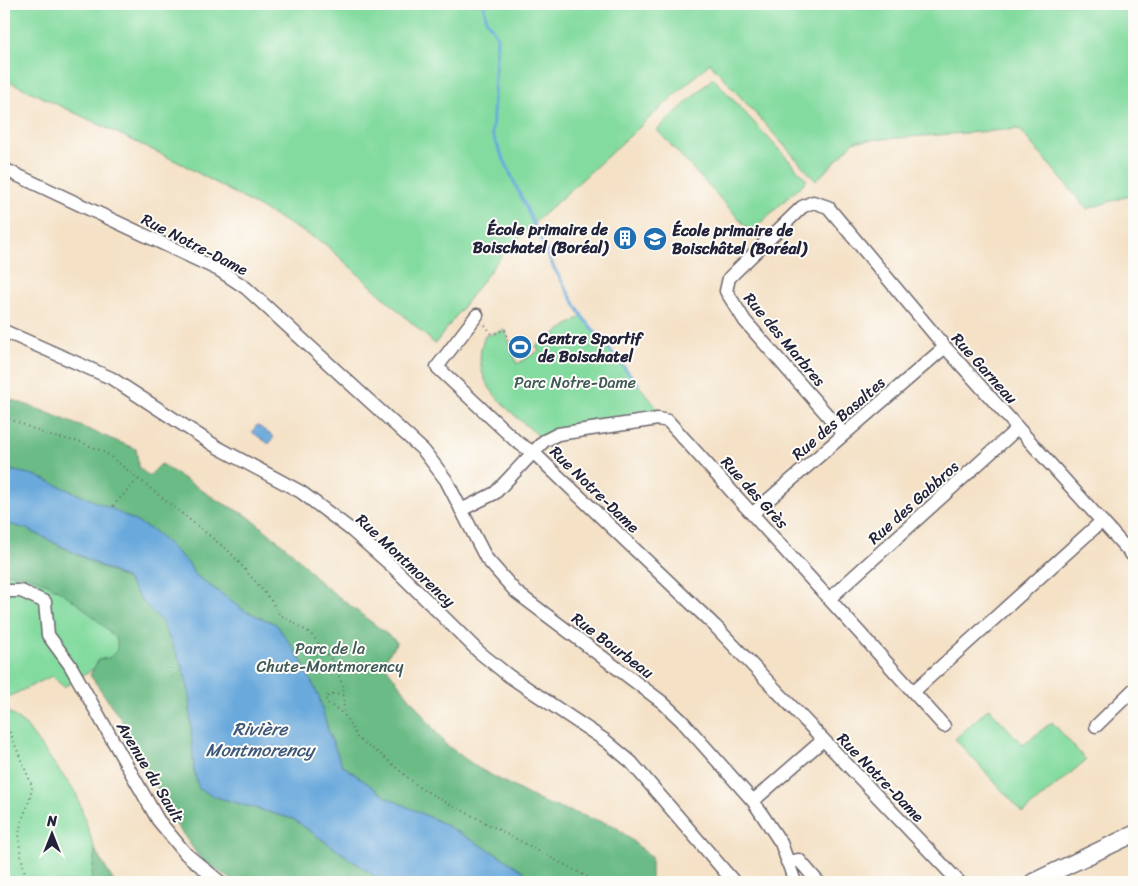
<svg xmlns="http://www.w3.org/2000/svg" width="1138" height="886" font-family="Sriracha,sans-serif">
	<rect width="100%" height="100%" fill="#fdfcf7"/>
	<filter id="ink" filterUnits="userSpaceOnUse"><feTurbulence type="fractalNoise" baseFrequency=".02" numOctaves="2"/><feDisplacementMap in="SourceGraphic" scale="10" xChannelSelector="R" yChannelSelector="G"/><feConvolveMatrix kernelMatrix="1 2 1 2 8 2 1 2 1" color-interpolation-filters="sRGB"/></filter>
	<filter id="wash" filterUnits="userSpaceOnUse"><feTurbulence type="fractalNoise" baseFrequency=".0096" numOctaves="4" result="noise"/><feDisplacementMap in="SourceGraphic" scale="20" xChannelSelector="R" yChannelSelector="G"/><feGaussianBlur stdDeviation="1.12" result="paint"/><feColorMatrix in="noise" values="0 0 0 0 0 0 0 0 0 0 0 0 0 0 0 0 0 1.4 0 .05"/><feComposite in="paint" operator="in"/></filter>
	<g filter="url(#wash)">
		<rect width="100%" height="100%" fill="#f4e1c6"/>
		<path fill="#84dba0" stroke="#537e6e" d="M4 4H1134V194L1087 209 1019 129 855 141 816 181 710 63 534 223 499 259 435 344 325 244 182 164 4 79Z
			M713 78 807 180 751 232 657 130Z
			M582 316 668 421 647 411 658 419 544 441C513 412 465 384 485 336L505 330 517 364 539 351 536 346Z
			M4 558 40 567 135 643 64 687 52 676 4 699Z
			M4 708 26 726 76 793 95 850 91 882H4Z
			M989 708 1023 745 1052 722 1086 760 1023 813 955 739Z"/>
		<path fill="#6bbb86" stroke="#466e60" d="M4 397 41 410 136 449 139 468 149 476 161 464 217 500 249 517 293 553 321 583 397 642 383 663 445 744 478 768 542 802 615 826 651 857V882H540L498 855 438 821 386 797 342 765 329 734 319 697 298 655 276 624 245 611 194 574 189 564 154 531 112 509 34 475 4 469Z
			M4 523 27 529 127 580 142 601 162 622 183 668 189 692 194 771 199 789 216 797 293 819 383 882H236L202 861 175 823 121 719 90 675 99 659 109 658 117 650V640C96 617 58 584 27 576 20 574 11 574 4 574Z
			M95 850 114 882H91Z"/>
		<path fill="#69a9dc" stroke="#46668c" d="M257 425 274 437 269 444 252 432Z
			M4 469 34 475 112 509 154 531 189 564 194 574 245 611 276 624 298 655 319 697 329 734 342 765 386 797 438 821 498 855 540 882H383L293 819 216 797 199 789 194 771 189 692 183 668 162 622 142 601 127 579 27 529 4 523Z"/>
		<g fill="none" stroke-linecap="round" stroke-linejoin="round">
			<path stroke="#69a9dc" stroke-width="3" d="M484 4 486 19 497 36 492 134 554 268 582 316 638 384"/>
		</g>
	</g>
	<g filter="url(#ink)">
		<g fill="none" stroke-linecap="round" stroke-linejoin="round">
			<g stroke="#6c656c" stroke-width="15">
				<path id="minor" d="M4 169 219 270 246 288 424 451 446 480 486 558 516 592 662 702 682 721 753 801 781 843 795 882
					M477 315 437 367 517 442 534 453 715 626 959 882
					M4 331 111 378 217 447 301 492 350 529 393 567 479 652 509 676 606 741 631 762 734 882
					M844 434 745 321 726 291 729 278 735 272 802 207 813 202 828 207 945 347 1134 557
					M461 510 495 493 544 441 558 434 658 419 668 421 944 726
					M752 514 945 347
					M4 591H21L45 602 48 635 70 665 158 820 186 854 220 882
					M829 599 1018 428
					M913 692 1102 521
					M1096 726 1134 689
					M753 801 823 740
					M787 862 799 860 818 882"/>
			</g>
			<g stroke="#6c656c" stroke-width="19">
				<path id="major" d="M1033 882 1134 834"/>
			</g>
			<path stroke="#6c656c" stroke-width="2" stroke-dasharray="1 4" stroke-linecap="butt" d="M485 325 492 334 505 330 511 348
				M4 419H10L50 436 81 442 106 453 230 552 270 599 279 614 310 633 333 661 343 686 344 714 358 739 383 756 420 788 597 882
				M113 506 137 480
				M343 695 332 694 326 697V702L344 714
				M4 718 32 786C31 800 25 810 21 824 16 842 23 864 27 882
				M624 882 628 879 631 882"/>
			<use href="#minor" stroke="#fff" stroke-width="12"/>
			<use href="#major" stroke="#fff" stroke-width="16"/>
		</g>
	</g>
	<defs>
		<g id="building-disc" transform="scale(1.25)"><circle r="9.5" fill="#1f6fb2" stroke="#fdfcf7"/><path d="M-4-6H4V6H1V3H-1V6H-4ZM-2.5-4.3h1.7v1.8h-1.7ZM.8-4.3h1.7v1.8H.8ZM-2.5-1h1.7V.8h-1.7ZM.8-1h1.7V.8H.8Z" fill="#fff"/></g>
		<g id="school-disc" transform="scale(1.25)"><circle r="9.5" fill="#1f6fb2" stroke="#fdfcf7"/><path d="M0-5L7-2L0 1L-7-2ZM-4 1L0 2.5L4 1V4Q0 6-4 4Z" fill="#fff"/></g>
		<g id="stadium-disc" transform="scale(1.25)"><circle r="9.5" fill="#1f6fb2" stroke="#fdfcf7"/><path d="M0-5a6.5 5 0 1 0 0 10a6.5 5 0 1 0 0-10ZM-3.5-1.8h7v3.6h-7Z" fill="#fff"/></g>
	</defs>
	<g fill-rule="evenodd">
		<use href="#building-disc" x="625" y="238"/>
		<use href="#school-disc" x="655" y="239"/>
		<use href="#stadium-disc" x="520" y="347"/>
	</g>
	<g text-anchor="middle" stroke-width="4" stroke-linejoin="round" paint-order="stroke">
		<g font-size="16" font-weight="bold" fill="#22223b" stroke="#fdfcf7" text-anchor="start">
			<text x="608" y="235" text-anchor="end">École primaire de<tspan x="608" dy="18">Boischatel (Boréal)</tspan></text>
			<text x="672" y="236">École primaire de<tspan x="672" dy="18">Boischâtel (Boréal)</tspan></text>
			<text x="538" y="344">Centre Sportif<tspan x="538" dy="18">de Boischatel</tspan></text>
		</g>
		<g font-size="16" fill="#22223b" stroke="#fdfcf7">
			<text transform="translate(195 244) rotate(27)" y="6">Rue Notre-Dame</text>
			<text transform="translate(785 339) rotate(50)" y="6">Rue des Marbres</text>
			<text transform="translate(985 368) rotate(48)" y="6">Rue Garneau</text>
			<text transform="translate(838 418) rotate(-41)" y="6">Rue des Basaltes</text>
			<text transform="translate(595 489) rotate(44)" y="6">Rue Notre-Dame</text>
			<text transform="translate(755 492) rotate(48)" y="6">Rue des Grès</text>
			<text transform="translate(913 502) rotate(-42)" y="6">Rue des Gabbros</text>
			<text transform="translate(406 560) rotate(43)" y="6">Rue Montmorency</text>
			<text transform="translate(613 645) rotate(37)" y="6">Rue Bourbeau</text>
			<text transform="translate(151 772) rotate(59)" y="6">Avenue du Sault</text>
			<text transform="translate(881 777) rotate(46)" y="6">Rue Notre-Dame</text>
		</g>
		<g font-size="16" fill="#3f5a59" stroke="#fdfcf7">
			<text x="575" y="388">Parc Notre-Dame</text>
			<text x="330" y="654">Parc de la<tspan x="330" dy="18">Chute-Montmorency</tspan></text>
		</g>
		<g font-size="18" font-style="italic" fill="#3e587b" stroke="#fdfcf7">
			<text x="260" y="735">Rivière<tspan x="260" dy="21">Montmorency</tspan></text>
		</g>
	</g>
	<rect width="1138" height="886" fill="none" stroke="#fdfcf7" stroke-width="20"/>
	<g transform="translate(52 834)" stroke="#fdfcf7" stroke-width="4" paint-order="stroke">
	<path d="M0-4L9 19L0 12L-9 19Z" fill="#22223b"/>
	<text y="-8" font-size="14" font-weight="bold" text-anchor="middle" fill="#22223b">N</text>
	</g>
</svg>
